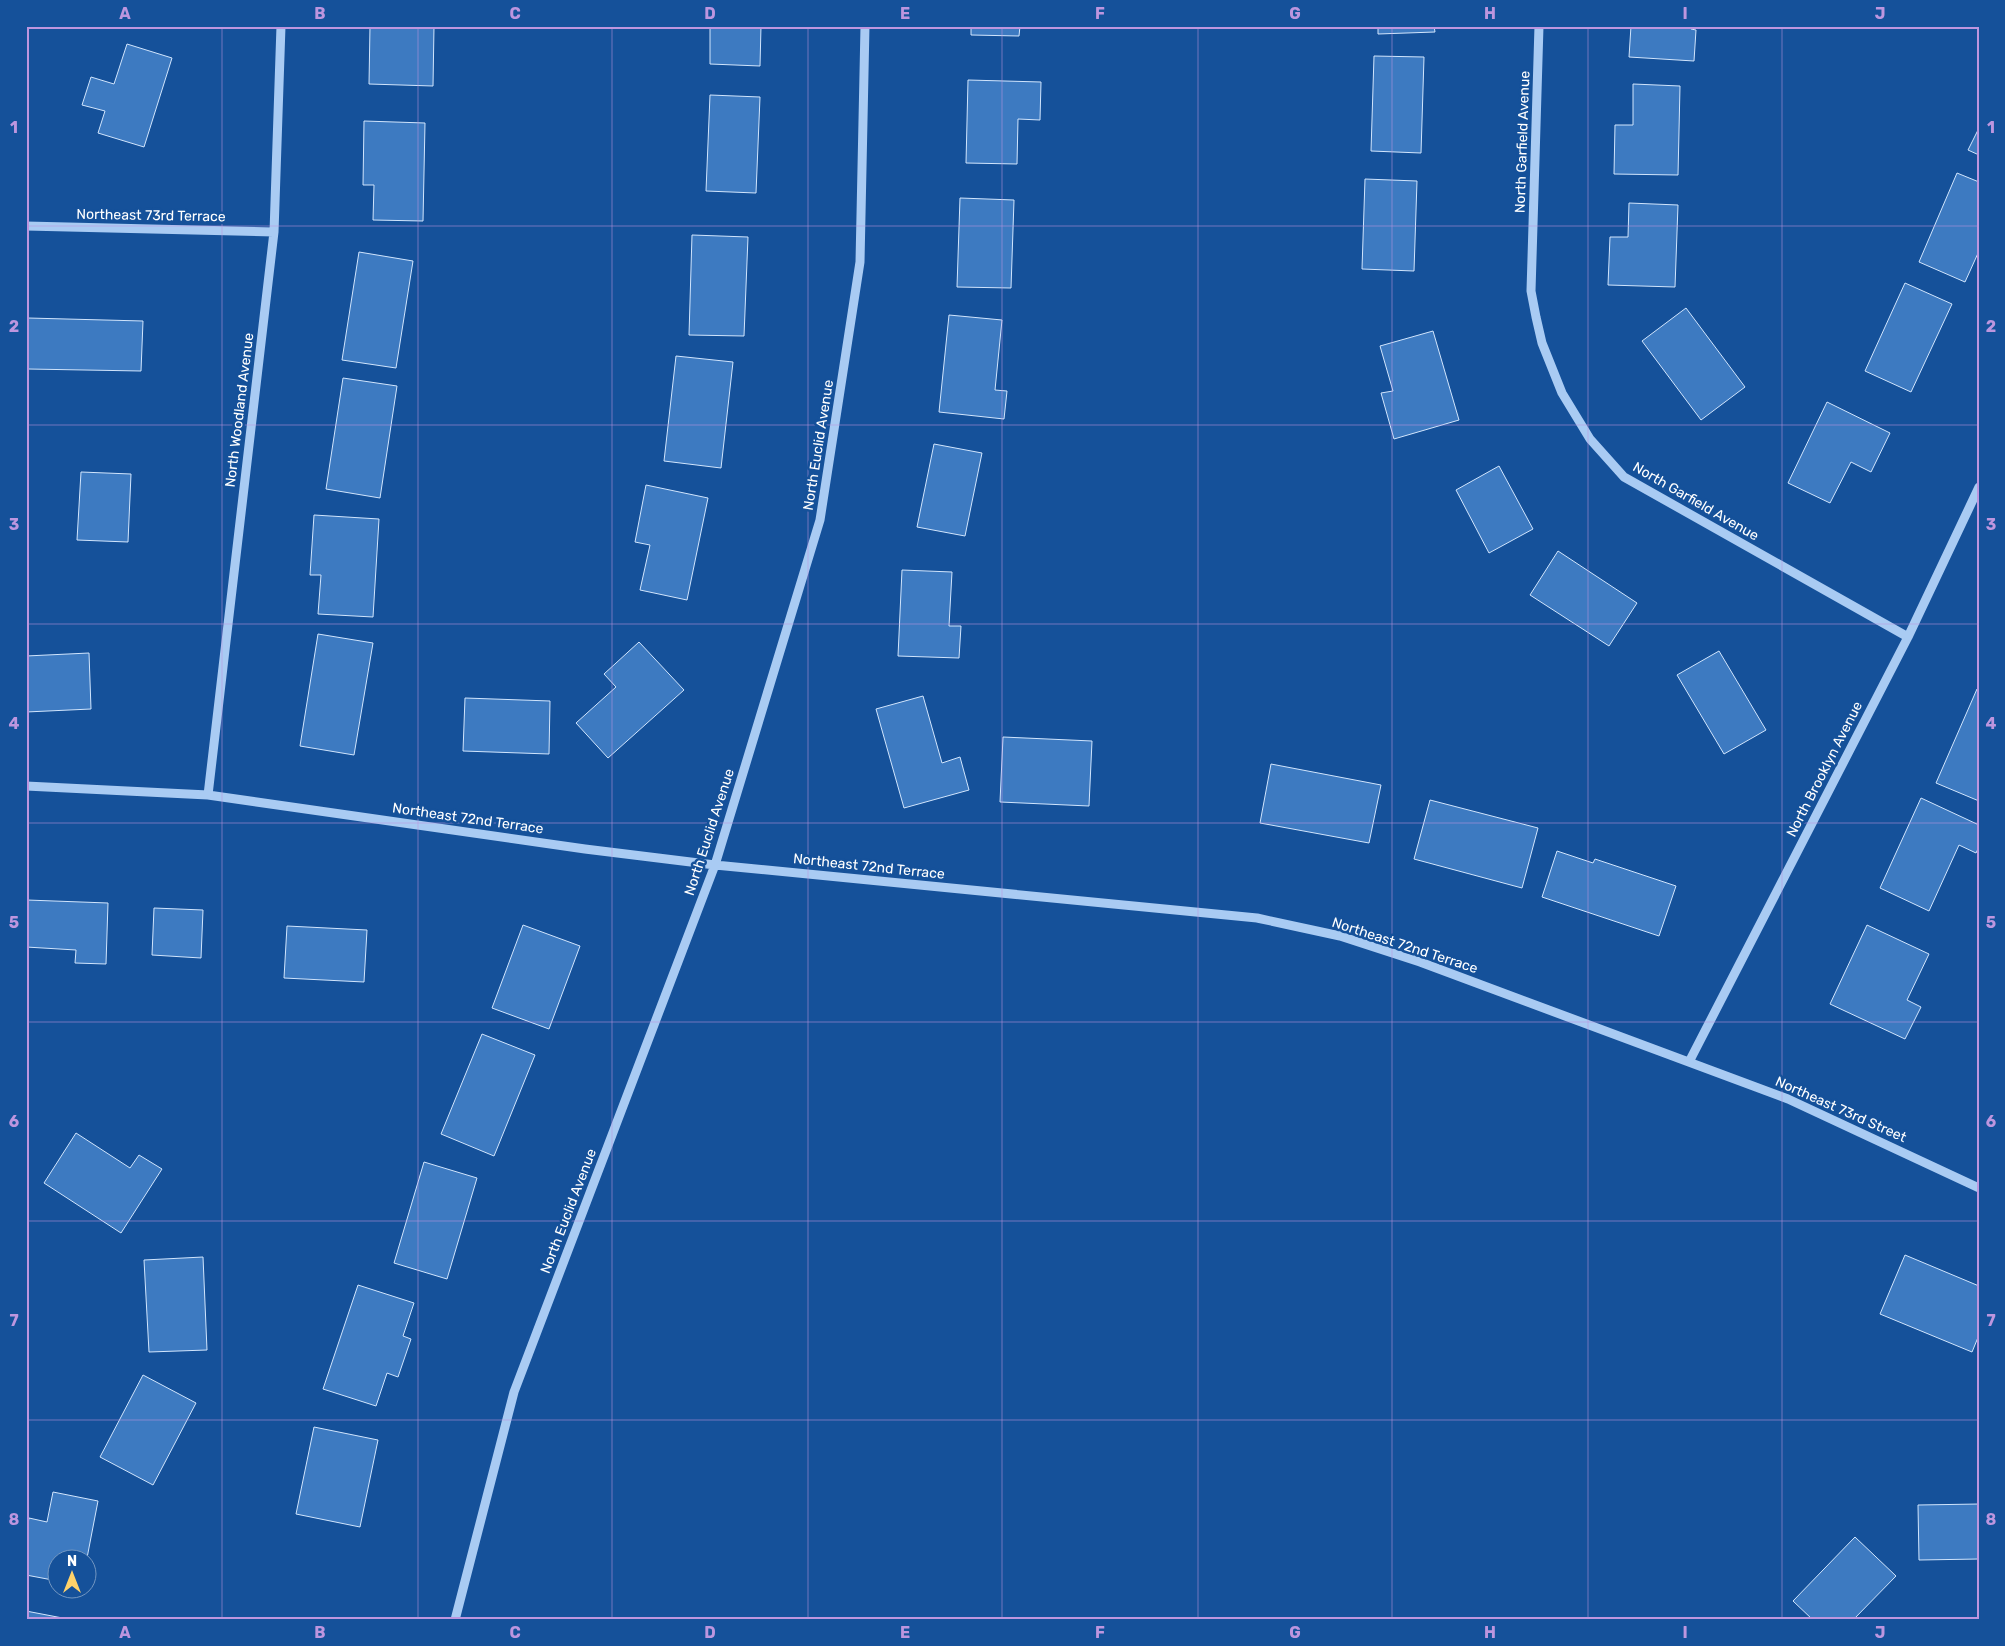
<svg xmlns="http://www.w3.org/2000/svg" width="2005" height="1646" font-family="Rubik,sans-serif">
	<rect width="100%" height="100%" fill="#15519a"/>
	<path fill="#3d7ac1" stroke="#d1e5fd" d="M370 26H434L433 86 369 84Z
		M710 26H761L760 66 710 64Z
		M971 26H1020L1019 36 971 35Z
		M1378 26H1434L1435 32 1378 34Z
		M1631 26H1691V29L1696 30 1694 61 1629 57Z
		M127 44 172 58 144 147 98 133 105 111 82 105 91 77 114 84Z
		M1374 56 1424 57 1421 153 1371 151Z
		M968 80 1041 82 1040 120 1018 119 1017 164 966 163Z
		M1633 84 1680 86 1678 175 1614 174 1615 125H1633Z
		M710 95 760 97 756 193 706 191Z
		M364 121 425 123 423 221 373 220 374 185H363Z
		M1979 128V155L1968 150Z
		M1957 173 1979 182V251L1965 282 1919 262Z
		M1365 179 1417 181 1414 271 1362 269Z
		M960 198 1014 200 1011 288 957 287Z
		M1629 203 1678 205 1675 287 1608 285 1610 237H1628Z
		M692 235 748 237 744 336 689 335Z
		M359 252 413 261 396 368 342 360Z
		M1905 283 1952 304 1911 392 1865 371Z
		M1686 308 1745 387 1701 420 1642 341Z
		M949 315 1002 320 995 390 1007 391 1004 419 939 412Z
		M28 318 143 321 141 371 28 369Z
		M1433 331 1459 420 1394 439 1381 393 1393 391 1380 346Z
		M676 356 733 362 721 468 664 461Z
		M343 378 397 386 380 498 326 489Z
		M1827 402 1890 433 1871 472 1851 462 1830 503 1788 483Z
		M934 444 982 453 965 536 917 527Z
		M1499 466 1533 529 1489 553 1456 490Z
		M81 472 131 474 128 542 77 540Z
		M646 485 708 498 687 600 640 590 650 545 635 542Z
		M314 515 379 519 373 617 318 614 321 575H310Z
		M1558 551 1637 603 1609 646 1530 595Z
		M902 570 952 572 949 626H961L959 658 898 656Z
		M318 634 373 643 354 755 300 746Z
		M639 642 684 690 608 758 576 723 616 687 604 674Z
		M1719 651 1766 730 1724 754 1677 675Z
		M89 653 91 709 26 712V656Z
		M1977 689 1979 690V801L1936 783Z
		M923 696 942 763 960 757 969 790 904 808 876 709Z
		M465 698 550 701 549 754 463 751Z
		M1003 737 1092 741 1089 806 1000 802Z
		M1271 764 1381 785 1369 843 1260 823Z
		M1921 798 1979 825V847L1976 853 1959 845 1929 911 1880 888Z
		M1430 800 1538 828 1522 888 1414 859Z
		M1557 851 1593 863 1595 859 1676 886 1659 936 1542 897Z
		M27 900 108 903 106 964 75 963 76 950 26 947Z
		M154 908 203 910 201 958 152 955Z
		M523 925 580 946 549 1029 492 1008Z
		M1867 925 1929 954 1907 1000 1921 1007 1905 1039 1830 1004Z
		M287 926 367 930 364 982 284 978Z
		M482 1034 535 1055 494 1156 441 1134Z
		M76 1133 130 1168 139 1155 162 1169 121 1233 44 1183Z
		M424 1162 477 1178 447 1279 394 1263Z
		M1905 1255 1979 1286V1335L1972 1352 1880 1314Z
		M203 1257 207 1350 149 1352 144 1260Z
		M358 1285 414 1303 403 1336 411 1339 398 1377 387 1373 376 1406 323 1389Z
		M143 1375 196 1403 153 1485 100 1457Z
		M314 1427 378 1440 360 1527 296 1514Z
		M53 1492 98 1501 87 1558H58V1581L26 1575V1535L29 1518 47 1522Z
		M1979 1504V1559L1919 1560 1918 1505Z
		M1855 1537 1896 1576 1853 1620H1813L1793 1601Z
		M26 1611 73 1620H26Z"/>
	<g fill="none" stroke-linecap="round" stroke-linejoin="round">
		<path stroke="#a9cbf3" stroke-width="9" d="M1539 26 1531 291 1536 317 1542 343 1562 393 1590 439 1624 477 1908 637
			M26 226 274 232
			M26 786 208 795 585 849 715 865 1257 918 1340 936 1420 962 1788 1099 1979 1188
			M208 795 274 232 281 26
			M1689 1062 1908 637 1979 487
			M455 1620 514 1392 715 865 820 520 860 262 865 26"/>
	</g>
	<path fill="none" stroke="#bd96df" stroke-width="1" stroke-opacity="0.55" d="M222 26V1620M418 26V1620M612 26V1620M808 26V1620M1002 26V1620M1198 26V1620M1392 26V1620M1588 26V1620M1782 26V1620M26 226H1979M26 425H1979M26 624H1979M26 823H1979M26 1022H1979M26 1221H1979M26 1420H1979"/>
	<g text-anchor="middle" stroke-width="5" stroke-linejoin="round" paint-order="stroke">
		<g font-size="14" fill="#fff" stroke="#15519a">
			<text transform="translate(1522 142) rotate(-88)" y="5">North Garfield Avenue</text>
			<text transform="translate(151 215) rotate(1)" y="5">Northeast 73rd Terrace</text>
			<text transform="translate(239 410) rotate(-83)" y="5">North Woodland Avenue</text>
			<text transform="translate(818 445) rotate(-81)" y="5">North Euclid Avenue</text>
			<text transform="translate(1696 501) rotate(30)" y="5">North Garfield Avenue</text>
			<text transform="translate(1824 769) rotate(-63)" y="5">North Brooklyn Avenue</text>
			<text transform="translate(468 818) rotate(8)" y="5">Northeast 72nd Terrace</text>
			<text transform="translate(709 832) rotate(-72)" y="5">North Euclid Avenue</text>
			<text transform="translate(869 866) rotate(6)" y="5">Northeast 72nd Terrace</text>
			<text transform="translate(1405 945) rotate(18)" y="5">Northeast 72nd Terrace</text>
			<text transform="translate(1841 1109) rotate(24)" y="5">Northeast 73rd Street</text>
			<text transform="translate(568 1211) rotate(-69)" y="5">North Euclid Avenue</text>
		</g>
	</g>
	<rect width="2005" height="1646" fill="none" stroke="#15519a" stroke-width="55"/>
	<g transform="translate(72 1574)"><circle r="24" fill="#15519a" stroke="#7397c2"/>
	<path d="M0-4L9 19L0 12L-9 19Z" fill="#ffd26a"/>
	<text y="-8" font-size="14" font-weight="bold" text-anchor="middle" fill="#ffffff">N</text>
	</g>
	<rect x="28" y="28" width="1950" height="1590" fill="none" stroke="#bd96df" stroke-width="2"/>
	<g font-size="16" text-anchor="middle" font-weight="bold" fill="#bd96df">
		<text x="125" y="19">A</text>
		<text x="320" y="19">B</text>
		<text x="515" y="19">C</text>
		<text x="710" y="19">D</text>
		<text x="905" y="19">E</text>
		<text x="1100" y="19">F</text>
		<text x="1295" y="19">G</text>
		<text x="1490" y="19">H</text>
		<text x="1685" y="19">I</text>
		<text x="1880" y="19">J</text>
		<text x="14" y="133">1</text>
		<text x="1991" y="133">1</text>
		<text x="14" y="332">2</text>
		<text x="1991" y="332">2</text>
		<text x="14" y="530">3</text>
		<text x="1991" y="530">3</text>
		<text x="14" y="729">4</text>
		<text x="1991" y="729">4</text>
		<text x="14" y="928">5</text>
		<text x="1991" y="928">5</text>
		<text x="14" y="1127">6</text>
		<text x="1991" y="1127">6</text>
		<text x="14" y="1326">7</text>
		<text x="1991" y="1326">7</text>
		<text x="14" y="1525">8</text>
		<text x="1991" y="1525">8</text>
		<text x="125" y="1638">A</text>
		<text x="320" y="1638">B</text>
		<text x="515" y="1638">C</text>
		<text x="710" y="1638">D</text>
		<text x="905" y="1638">E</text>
		<text x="1100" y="1638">F</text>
		<text x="1295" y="1638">G</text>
		<text x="1490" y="1638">H</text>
		<text x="1685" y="1638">I</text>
		<text x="1880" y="1638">J</text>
	</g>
</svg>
